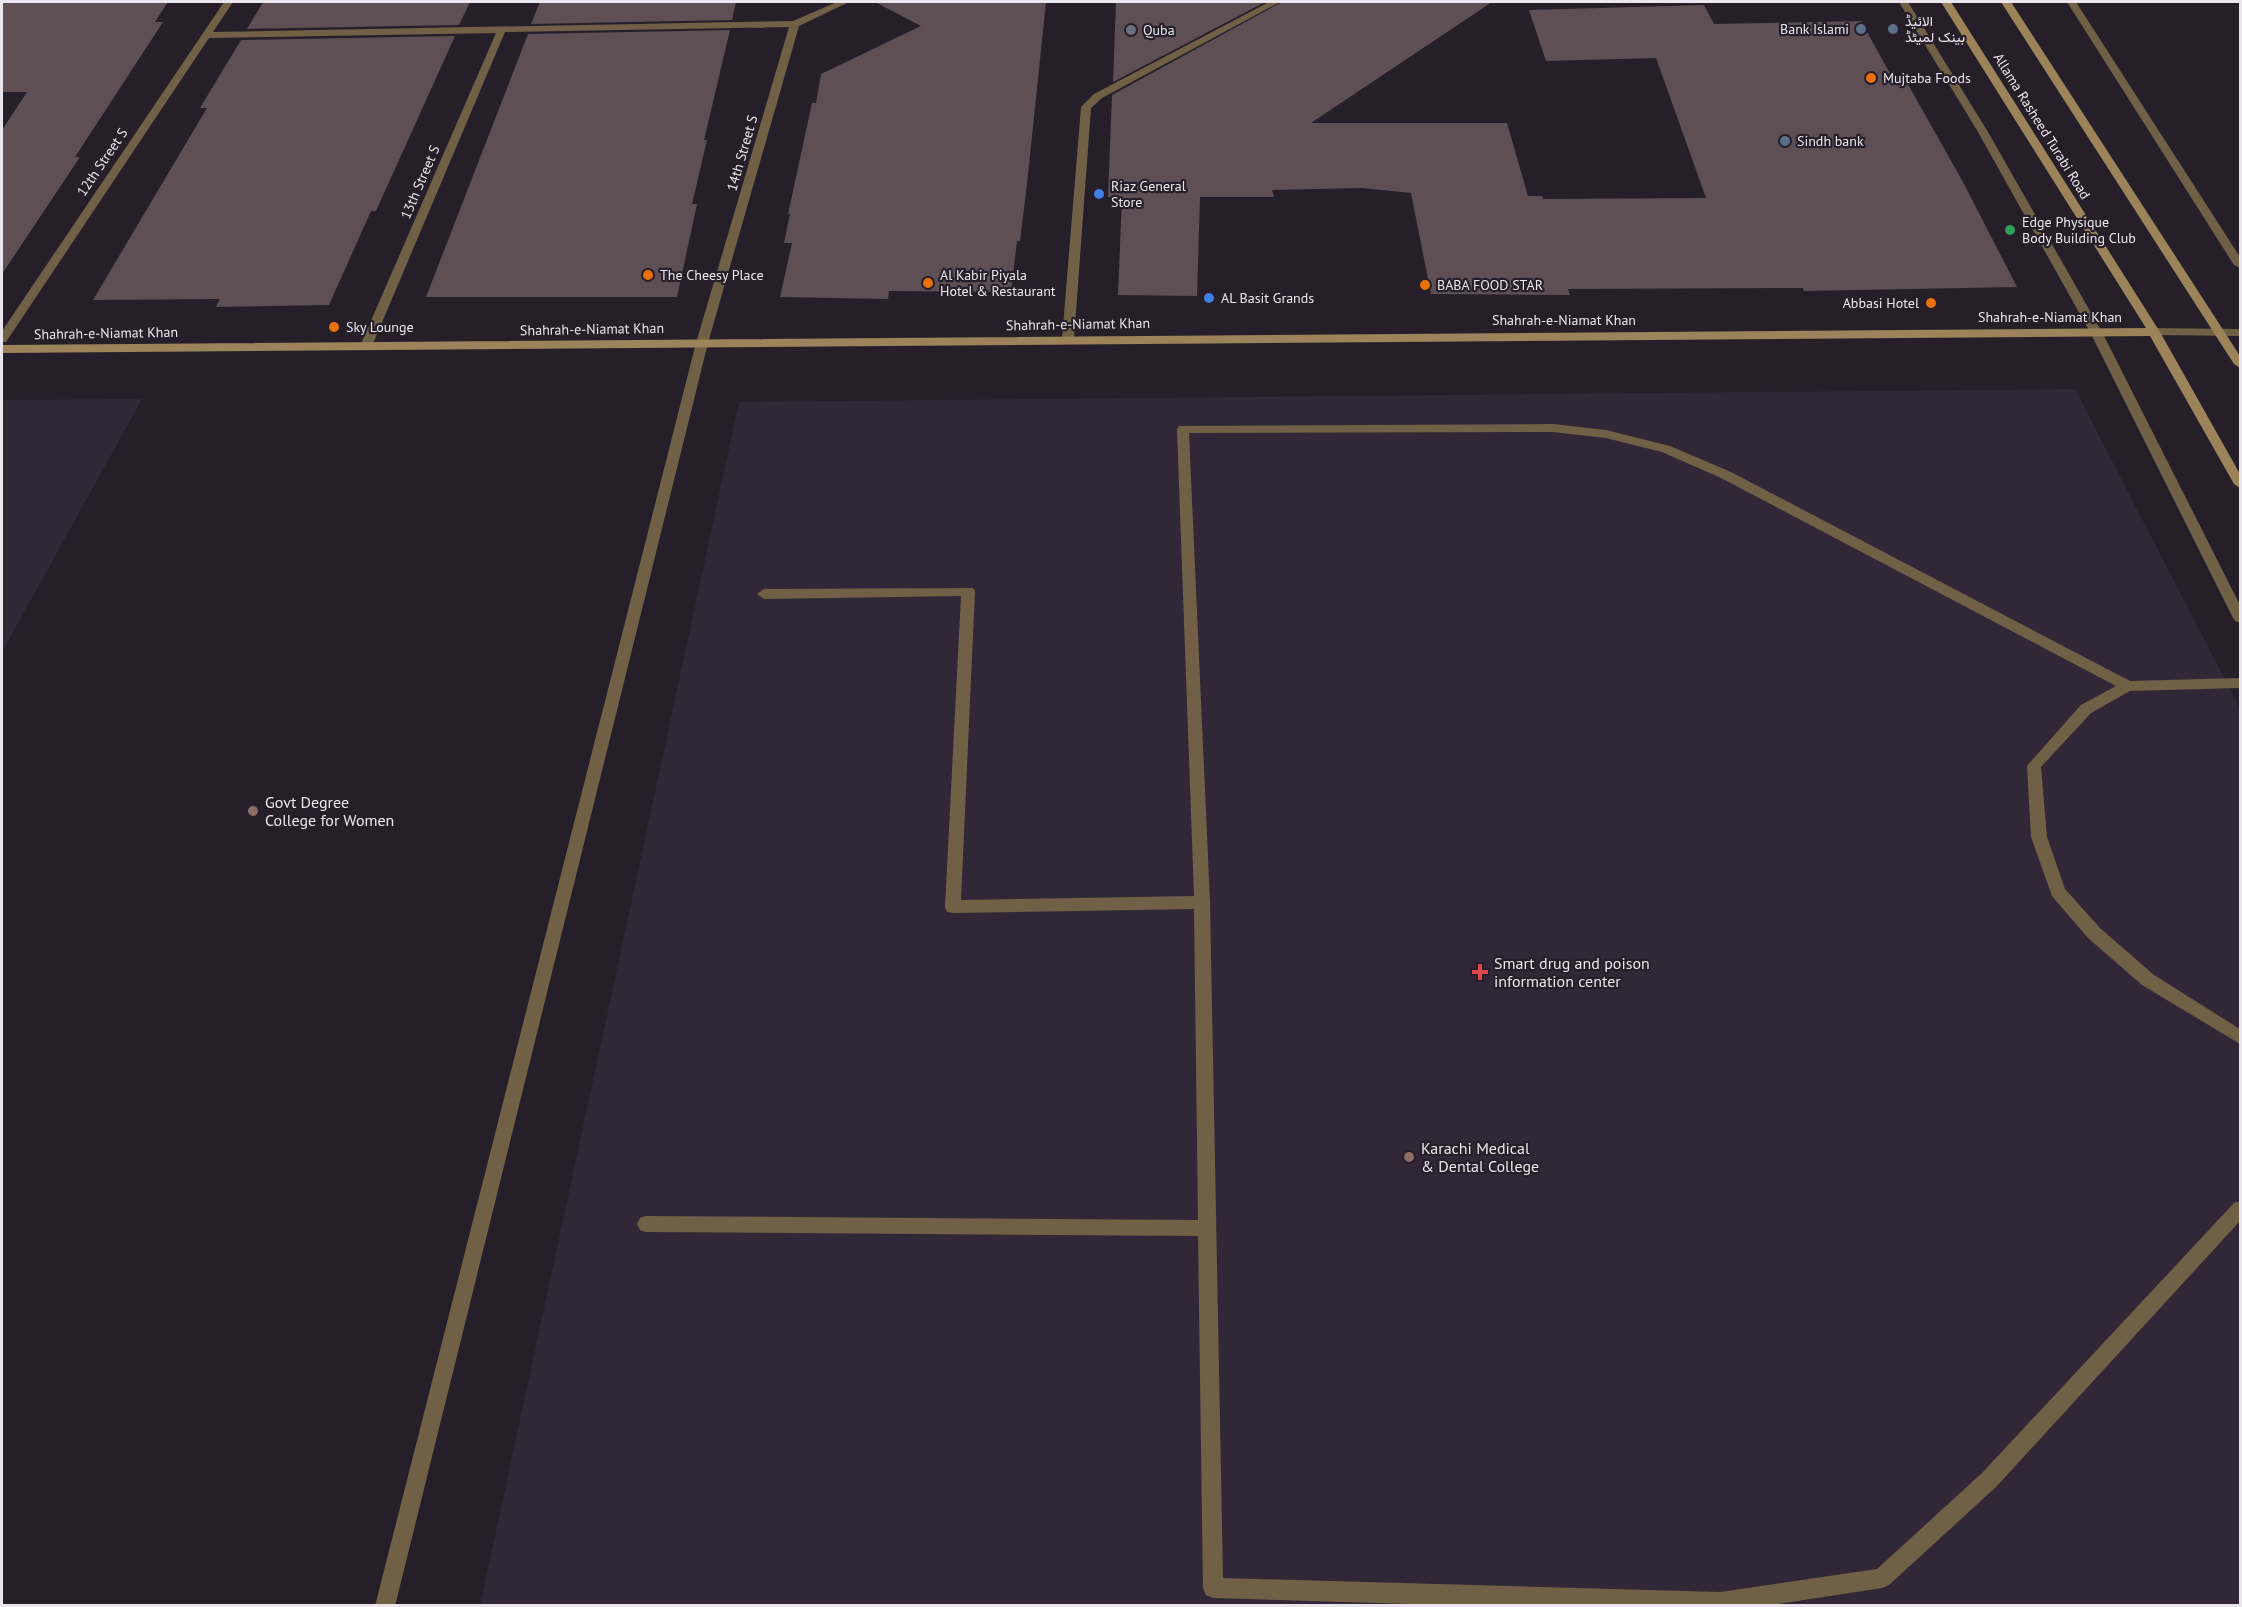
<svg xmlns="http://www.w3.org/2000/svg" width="2242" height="1607" font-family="'PT Sans',Vazirmatn,sans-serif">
	<rect width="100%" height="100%" fill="#261f2a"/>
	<path fill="#322737" d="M2075 389 2240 709V1605L480 1606 739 402Z
		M142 399 2 652V400Z"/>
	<path fill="#5e4f55" d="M2 2H168L155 22H163L75 157H80L2 274V130L27 92H2Z
		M263 2H470L459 25 247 29Z
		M540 2H736L732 20 531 24Z
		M875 2H1046L1027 184 1020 241H1017L1011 292 889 291 888 299 780 297 792 243H784L790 214H788L812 103H816L821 74 921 26Z
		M1116 2H1265L1113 82Z
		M1282 2H1492L1311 123H1507L1528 196H1542L1543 199 1706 198 1656 58 1546 61 1529 10 1704 5 1714 24 1861 21 1893 79H1905L1963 182 2017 287 1804 291 1803 288 1568 289 1570 295 1431 294 1411 193 1362 188 1272 190 1274 197H1200L1197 296 1118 295 1122 197H1108L1112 95Z
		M730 30 704 140H707L692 204H697L677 297H426L528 34Z
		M455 36 376 211H371L329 305 216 307 220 299 93 300 207 108H200L241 40Z"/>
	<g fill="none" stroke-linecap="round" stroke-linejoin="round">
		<path fill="#706046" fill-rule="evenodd" d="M1553 424 1606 430 1670 446 1731 472 2130 681 2240 678V688L2130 691 2091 713 2041 767 2047 837 2065 889 2100 928 2154 975 2240 1029V1044L2142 985 2088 938 2052 896 2031 837 2027 766 2081 705 2116 686 1721 478 1662 452 1606 438 1553 432 1189 433 1210 902 1223 1578 1720 1592 1877 1569 1982 1473 2234 1203 2240 1201V1221L1996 1487 1889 1585 1882 1588 1765 1606H1477L1213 1598 1206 1595 1203 1588 1198 1236 646 1232 640 1230 637 1224 640 1218 646 1216 1198 1220 1194 909 953 913 947 912 945 907 961 596 764 599 757 594 764 589 973 588 975 591 961 900 1194 896 1177 429 1179 426Z"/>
		<path fill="#706046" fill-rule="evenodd" d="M224 2H233L213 32 793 21 837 2H849L799 26 708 343 395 1606H375L696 343 789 27 505 32 372 346 366 350 360 346 496 33 209 38 6 342H2V331Z
			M1269 2H1280L1102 98 1091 108 1074 339 1072 342H1064L1062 339 1081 107 1094 94Z
			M1899 2H1908L1988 132 2102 332 2240 605V623L2235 621 2233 618 2090 332 1978 132Z
			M2067 2H2076L2240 257V268L2234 265Z
			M2154 328 2240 329V336L2150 335 2148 332Z"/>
		<path fill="#9c8359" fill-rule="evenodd" d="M1941 2H1951L2160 332 2240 474V488L2234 484 2150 336 2 353V345L2146 328Z
			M2001 2H2011L2240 356V368L2234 364Z"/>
	</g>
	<g fill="#5c6f8a" stroke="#261f2a" stroke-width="2">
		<circle cx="1861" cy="29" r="6"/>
		<circle cx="1893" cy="29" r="6"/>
		<circle cx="1785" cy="141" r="6"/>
	</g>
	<circle fill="#6b7280" stroke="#261f2a" stroke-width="2" cx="1131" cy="30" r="6"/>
	<g fill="#e8710a" stroke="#261f2a" stroke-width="2">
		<circle cx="1871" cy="78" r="6"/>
		<circle cx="648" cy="275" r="6"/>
		<circle cx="928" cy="283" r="6"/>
		<circle cx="1425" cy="285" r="6"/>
		<circle cx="1931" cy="303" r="6"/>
		<circle cx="334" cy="327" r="6"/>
	</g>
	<g fill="#3f7fe0" stroke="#261f2a" stroke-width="2">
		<circle cx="1099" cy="194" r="6"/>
		<circle cx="1209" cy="298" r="6"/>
	</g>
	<circle fill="#2e9e5b" stroke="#261f2a" stroke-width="2" cx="2010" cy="230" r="6"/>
	<g fill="#8d6e63" stroke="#261f2a" stroke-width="2">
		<circle cx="253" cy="811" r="6"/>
		<circle cx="1409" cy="1157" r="6"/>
	</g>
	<path fill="#e0444e" stroke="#261f2a" stroke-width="2" d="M1477 963h6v6h6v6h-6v6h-6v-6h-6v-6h6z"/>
	<g text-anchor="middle" stroke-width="4.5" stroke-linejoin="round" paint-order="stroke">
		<g font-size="14" fill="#ebe6ed" stroke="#261f2a" text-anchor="start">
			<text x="1905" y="26">الائیڈ<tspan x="1905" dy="16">بینک لمیٹڈ</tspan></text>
			<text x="1849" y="34" text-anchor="end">Bank Islami</text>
			<text x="1143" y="35">Quba</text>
			<text x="1883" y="83">Mujtaba Foods</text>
			<text x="1797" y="146">Sindh bank</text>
			<text x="1111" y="191">Riaz General<tspan x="1111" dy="16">Store</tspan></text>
			<text x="2022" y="227">Edge Physique<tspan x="2022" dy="16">Body Building Club</tspan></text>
			<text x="660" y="280">The Cheesy Place</text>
			<text x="940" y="280">Al Kabir Piyala<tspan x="940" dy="16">Hotel &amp; Restaurant</tspan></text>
			<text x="1437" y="290">BABA FOOD STAR</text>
			<text x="1221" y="303">AL Basit Grands</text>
			<text x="1919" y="308" text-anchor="end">Abbasi Hotel</text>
			<text x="346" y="332">Sky Lounge</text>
		</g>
		<g font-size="14" fill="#ebe6ed" stroke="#261f2a">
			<text transform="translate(2042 126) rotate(58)" y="5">Allama Rasheed Turabi Road</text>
			<text transform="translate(742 153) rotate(-74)" y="5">14th Street S</text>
			<text transform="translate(102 162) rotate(-56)" y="5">12th Street S</text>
			<text transform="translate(420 182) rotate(-67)" y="5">13th Street S</text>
			<text x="2050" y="322">Shahrah-e-Niamat Khan</text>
			<text x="1564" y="325">Shahrah-e-Niamat Khan</text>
			<text transform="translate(1078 324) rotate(-1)" y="5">Shahrah-e-Niamat Khan</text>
			<text transform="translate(592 329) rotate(-1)" y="5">Shahrah-e-Niamat Khan</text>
			<text transform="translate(106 333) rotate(-1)" y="5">Shahrah-e-Niamat Khan</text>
		</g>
		<g font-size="16" fill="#ebe6ed" stroke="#261f2a" text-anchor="start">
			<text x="265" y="808">Govt Degree<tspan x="265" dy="18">College for Women</tspan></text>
			<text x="1494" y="969">Smart drug and poison<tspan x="1494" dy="18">information center</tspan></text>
			<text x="1421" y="1154">Karachi Medical<tspan x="1421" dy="18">&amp; Dental College</tspan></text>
		</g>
	</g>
	<rect width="2242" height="1607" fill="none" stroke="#ebe6ed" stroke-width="6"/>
</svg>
